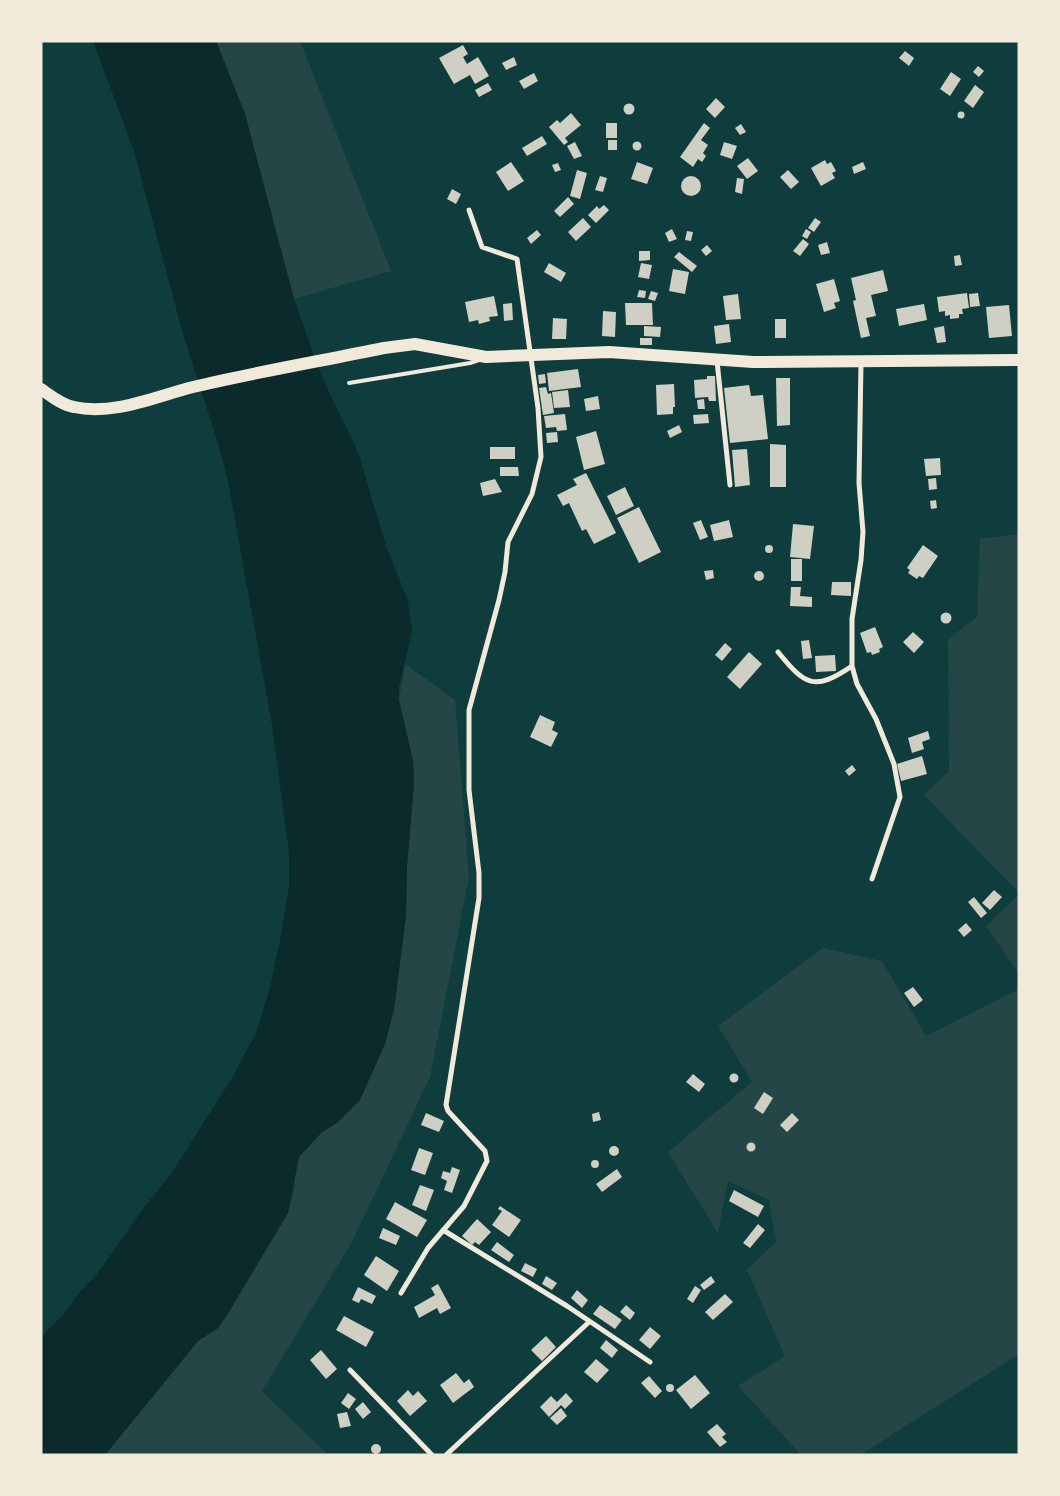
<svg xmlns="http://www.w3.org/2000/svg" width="1060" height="1496" font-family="'Noto Sans',sans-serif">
	<rect width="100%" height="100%" fill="#0f3d3e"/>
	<path fill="#244646" d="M216 41H300L391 271 294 299 245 114Z
		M1019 534V893L924 795 949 771 948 639 977 617 980 539Z
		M405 664 455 700 469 877 430 1077 352 1242 262 1391 328 1455H105L198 1341 218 1328 227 1315 288 1213 294 1190 296 1164 299 1157 322 1132 337 1123 374 1067 385 1044 394 1009 406 916 407 865 414 784 413 761 399 700Z
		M1019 894V974L986 926Z
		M823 948 882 961 926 1036 1019 989V1354L860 1455H801L738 1386 785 1356 747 1270 776 1242 769 1200 728 1181 718 1233 668 1152 752 1082 718 1026Z"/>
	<path fill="#0a2a2b" d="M93 41H216L245 114 294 299 321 375 358 452 386 546 408 601 412 631 399 687V700L413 761 414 784 407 865 406 916 394 1009 385 1044 360 1100 337 1123 322 1132 299 1157 288 1213 227 1315 218 1328 198 1341 105 1455H41V1337L65 1313 79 1293 97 1274 145 1206 171 1174 232 1078 255 1035 270 988 280 940 289 887V853L272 725 228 481 218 443 183 334 134 151Z"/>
	<path fill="#cfcfc3" d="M463 45 468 54 463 57 467 64 478 57 489 76 475 84 470 75 454 84 439 58Z
		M905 51 914 58 909 66 899 58Z
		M514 57 517 65 506 70 502 63Z
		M978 66 984 71 979 77 973 72Z
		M951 72 961 79 950 96 940 89Z
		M534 73 538 81 524 89 519 81Z
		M488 83 492 90 479 97 475 90Z
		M975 85 984 92 973 108 964 101Z
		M716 98 725 107 715 118 706 109Z
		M623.5 109a5.5 5.5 0 1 1 11 0a5.5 5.5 0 1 1-11 0Z
		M957.5 115a3.5 3.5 0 1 1 7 0a3.5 3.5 0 1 1-7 0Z
		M571 113 581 125 565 138 568 142 564 145 549 127 557 120 560 123Z
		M606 123H617V138H606Z
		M704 123 710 128 701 140 708 145 703 153 706 156 702 162 698 159 693 167 680 157Z
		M741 124 746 132 740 135 735 128Z
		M542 136 547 144 527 156 522 148Z
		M608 140H617V150H608Z
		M632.5 146a4.5 4.5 0 1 1 9 0a4.5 4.5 0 1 1-9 0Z
		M575 142 582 156 574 159 567 146Z
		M724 142 737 146 732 159 720 155Z
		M748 158 758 171 747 179 737 166Z
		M825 160 827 164 831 162 836 171 832 173 835 178 821 186 811 168Z
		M511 162 524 181 508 191 496 172Z
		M637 162 653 168 647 184 631 179Z
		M863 162 866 169 854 174 852 167Z
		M558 163 561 170 555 172 552 165Z
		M577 170 587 173 580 199 570 196Z
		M788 170 799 182 791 189 780 177Z
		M600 176 607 178 603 192 595 190Z
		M681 186a10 10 0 1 1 20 0a10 10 0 1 1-20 0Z
		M737 178 744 179 742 194 735 192Z
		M452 189 461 194 456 204 447 199Z
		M568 197 574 204 560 217 554 211Z
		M604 205 609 210 596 223 588 215 597 206 599 209Z
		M583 218 591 227 576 241 568 232Z
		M815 218 821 222 814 232 808 228Z
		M672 229 677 239 669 242 665 233Z
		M806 229 811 232 807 239 802 236Z
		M537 230 541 235 531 244 527 238Z
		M687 231 693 232 691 241 685 240Z
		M803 239 809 244 800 256 793 251Z
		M827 242 830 253 821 255 818 245Z
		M707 245 712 251 706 256 701 250Z
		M639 251H650V260L639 261Z
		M679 252 697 266 692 272 674 257Z
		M960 255 962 265 955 266 954 256Z
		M549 263 566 273 561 282 544 272Z
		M641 263 652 265 649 279 638 277Z
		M673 269 689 272 685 294 669 291Z
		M883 270 888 291 871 295 876 316 866 318 870 336 861 338 853 301 856 300 851 278Z
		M834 279 840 301 834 303 836 308 824 312 816 284Z
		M639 290 646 291 645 298 637 297Z
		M651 291 658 293 655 301 648 299Z
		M967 293 969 308 962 309 963 314H959V318L950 319V315L945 316V311L939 312 937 297Z
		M978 293 980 306 970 307 969 294Z
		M738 294 741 319 726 320 723 296Z
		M494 296 498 316 489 317 490 321 479 324 478 320 469 322 465 302Z
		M512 303 513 320 504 321 503 304Z
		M625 303H652L653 325H626Z
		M924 304 927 320 899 326 896 309Z
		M1009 305 1012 336 989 338 986 307Z
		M603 311 616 312 615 337 602 336Z
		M553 318 567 319 566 339H552Z
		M775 319H786V338H775Z
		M729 324 731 342 716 344 714 326Z
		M644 326 661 327 660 337 644 336Z
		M944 326 946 342 937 343 934 328Z
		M640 338H652V345H640Z
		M578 369 581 387 549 391 547 373Z
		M545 374 546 383 539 384 538 375Z
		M707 376H715L716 401H709L708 397 695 398 694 380 707 379Z
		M776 378H790V425L777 426Z
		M674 384 675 407H673V414L657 415 656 385Z
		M749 385 751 396 763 395 768 439 730 443 724 388Z
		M546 387 548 394 551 393 554 413 543 415 539 388Z
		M568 390 570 407 554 408 552 392Z
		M598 396 600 409 586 411 584 399Z
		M704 399 705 409H698L697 400Z
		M565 414 567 430 557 431 556 427 546 428 544 416Z
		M708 414 709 423 694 424 693 415Z
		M679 425 682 432 670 438 667 431Z
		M596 431 605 464 584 470 576 437Z
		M557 432 558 442 547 443 546 433Z
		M770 444 786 445V487H770Z
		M490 447H515V459H490Z
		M747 449 750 485 735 487 732 450Z
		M940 458 941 475 926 476 924 459Z
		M500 467H518L519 476H500Z
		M586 473 616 533 594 544 586 529 582 531 569 503 563 506 557 495 577 485 573 479Z
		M936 478 937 489 929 490 928 479Z
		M495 479 502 492 483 496 480 483Z
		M625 487 634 506 616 515 607 496Z
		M936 500 937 508 931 509 930 501Z
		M639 507 661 552 639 563 617 518Z
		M701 520 708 537 700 540 693 523Z
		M729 520 733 537 714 541 710 525Z
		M793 524 814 526 810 559 790 557Z
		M923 545 938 556 923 578 919 576 917 579 908 573 910 570 907 568Z
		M765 549a4 4 0 1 1 8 0a4 4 0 1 1-8 0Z
		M791 559H802V581H791Z
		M713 570 714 578 706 580 704 571Z
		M754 576a5 5 0 1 1 10 0a5 5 0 1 1-10 0Z
		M832 582H851V596L831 595Z
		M791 587H801L800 596 812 597V607L790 606Z
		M940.5 618a5.5 5.5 0 1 1 11 0a5.5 5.5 0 1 1-11 0Z
		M875 627 883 647 879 649 880 652 872 655 871 652 867 653 860 633Z
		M913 632 924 642 914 653 903 642Z
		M809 640 812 658 803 659 801 641Z
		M725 643 732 649 722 661 715 655Z
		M749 652 762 664 740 689 727 677Z
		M835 655 836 671 816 672 815 656Z
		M540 715 555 722 552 730 558 733 551 747 530 737Z
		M928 731 930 739 922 742 924 749 912 753 908 738Z
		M922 756 927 774 901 781 897 764Z
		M852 765 856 770 849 776 845 771Z
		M994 890 1002 897 990 910 982 903Z
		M974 897 987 913 981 918 968 902Z
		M966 923 972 930 964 937 958 930Z
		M913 987 923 1000 914 1007 904 993Z
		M729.5 1078a4.5 4.5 0 1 1 9 0a4.5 4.5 0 1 1-9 0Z
		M693 1074 705 1084 699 1092 686 1082Z
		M764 1092 773 1098 763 1114 754 1108Z
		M599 1112 601 1120 593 1122 592 1114Z
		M426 1113 444 1121 439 1132 421 1125Z
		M792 1113 799 1120 787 1132 780 1125Z
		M746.5 1147a4.5 4.5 0 1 1 9 0a4.5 4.5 0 1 1-9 0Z
		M609 1151a5 5 0 1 1 10 0a5 5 0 1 1-10 0Z
		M419 1148 433 1153 425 1175 411 1170Z
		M591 1164a4 4 0 1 1 8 0a4 4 0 1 1-8 0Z
		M452 1167 460 1170 452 1193 444 1190 447 1181 441 1178 443 1171 450 1173Z
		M617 1169 622 1177 602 1192 596 1184Z
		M420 1185 434 1190 426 1211 412 1205Z
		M734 1190 764 1206 758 1217 729 1201Z
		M395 1202 427 1220 417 1237 386 1219Z
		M500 1206 521 1220 509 1237 492 1225 502 1211 498 1209Z
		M477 1219 491 1232 479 1245 475 1242 472 1245 462 1236Z
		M758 1224 765 1230 750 1248 743 1243Z
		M383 1228 400 1236 396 1245 379 1238Z
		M497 1242 514 1255 509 1262 491 1250Z
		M376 1256 399 1271 387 1291 364 1275Z
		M525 1263 537 1269 533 1277 521 1271Z
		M546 1276 557 1283 552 1290 542 1284Z
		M711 1276 715 1282 704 1290 700 1285Z
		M438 1284 451 1308 440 1314 437 1308 419 1318 414 1307 435 1295 431 1288Z
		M695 1286 701 1290 693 1303 687 1299Z
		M358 1287 376 1296 372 1304 361 1299 359 1303 352 1300Z
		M577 1290 588 1300 582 1308 571 1298Z
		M725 1294 733 1302 713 1320 705 1312Z
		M600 1305 622 1320 615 1329 593 1314Z
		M626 1305 635 1313 630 1320 620 1312Z
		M344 1316 374 1332 366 1347 336 1330Z
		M650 1327 661 1336 650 1349 639 1340Z
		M546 1336 556 1347 542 1361 531 1350Z
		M606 1340 618 1350 612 1358 600 1348Z
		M321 1350 337 1369 326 1379 310 1360Z
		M596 1359 609 1370 597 1383 584 1372Z
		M456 1373 464 1383 469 1379 474 1387 453 1403 440 1385Z
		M695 1375 710 1393 691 1409 676 1390Z
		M649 1376 662 1391 655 1398 641 1383Z
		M666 1388a4 4 0 1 1 8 0a4 4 0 1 1-8 0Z
		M408 1390 413 1396 418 1391 427 1401 410 1416 397 1401Z
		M348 1393 356 1399 349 1409 341 1403Z
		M566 1393 573 1401 565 1409 561 1405 549 1417 540 1407 551 1396 557 1402Z
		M363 1402 371 1412 363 1419 355 1409Z
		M561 1408 567 1416 557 1425 550 1418Z
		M347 1412 351 1426 340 1428 337 1414Z
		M717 1424 726 1434 722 1437 727 1442 720 1447 707 1432Z
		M371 1449a5 5 0 1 1 10 0a5 5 0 1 1-10 0Z"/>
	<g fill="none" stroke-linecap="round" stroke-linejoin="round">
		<path stroke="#f1e9da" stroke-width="4" d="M349 383 470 363 479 360"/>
		<path stroke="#f1e9da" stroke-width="5" d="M717 361 730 485
			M861 363 859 483 863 532 861 560 852 619V666L857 684 876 719 894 764 900 797 872 879
			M778 652C805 685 814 692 852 666
			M443 1230 567 1306 650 1362
			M401 1293 428 1248 464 1206 487 1161 485 1151 448 1111 446 1105 479 898V873L469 790V710L499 600 505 572 508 542 532 494 541 457 538 408 517 259 482 247 469 210
			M350 1370 432 1455
			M446 1455 589 1322"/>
		<path stroke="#f1e9da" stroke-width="12" d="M41 389C51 396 62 405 74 407 113 416 157 396 193 387 256 372 321 361 384 348L415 344 486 357 609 352 753 362 1019 360"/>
	</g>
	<rect width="1060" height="1496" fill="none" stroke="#f1e9da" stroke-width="85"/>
</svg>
